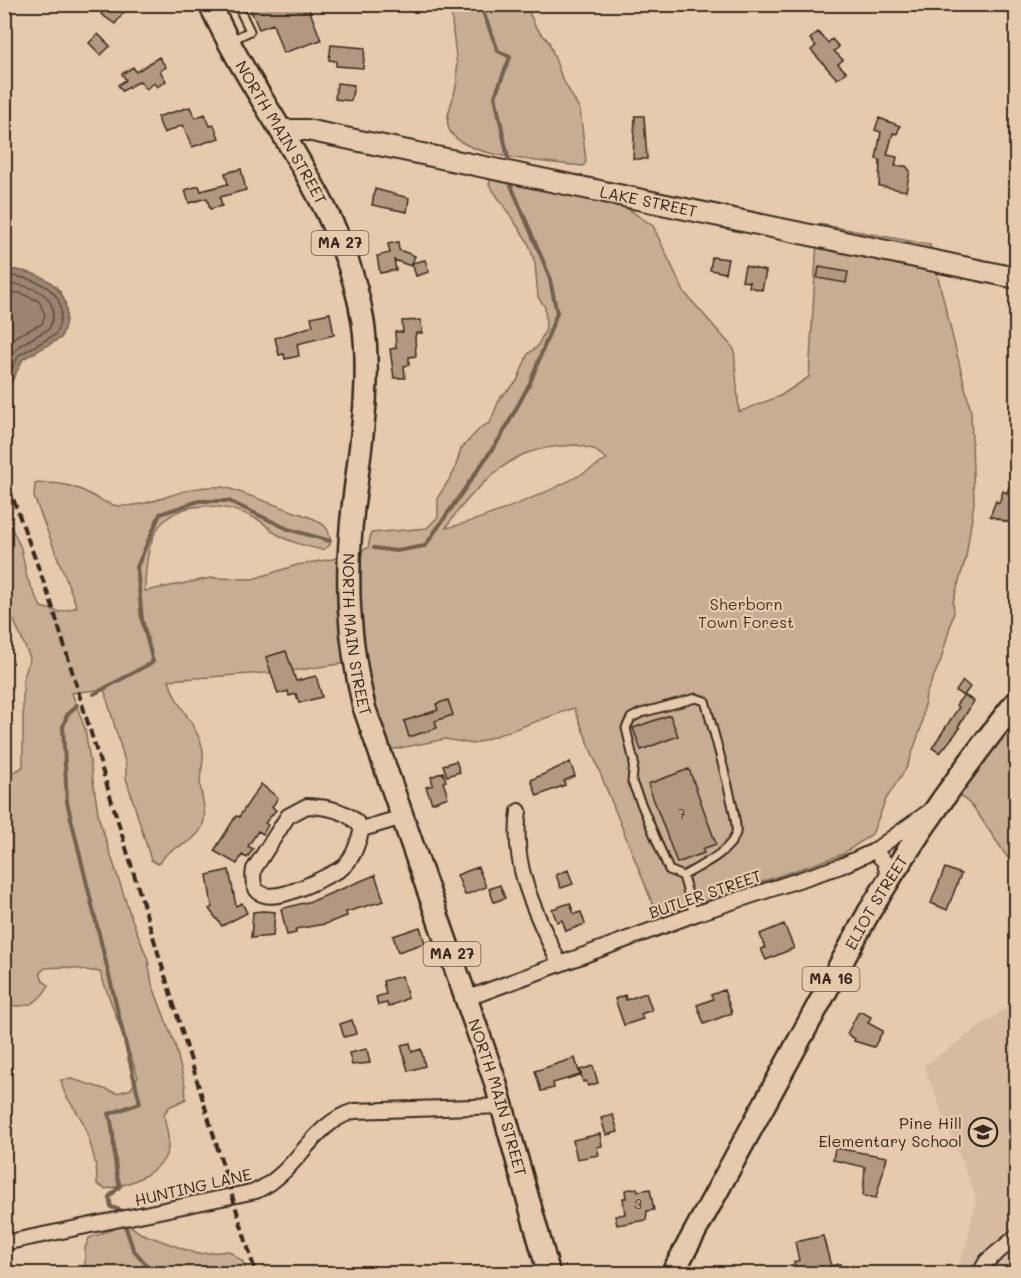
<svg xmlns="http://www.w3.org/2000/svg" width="1021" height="1278" font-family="Mali,sans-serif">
	<rect width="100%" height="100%" fill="#e6caad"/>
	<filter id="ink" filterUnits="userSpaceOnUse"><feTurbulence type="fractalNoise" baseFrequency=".0167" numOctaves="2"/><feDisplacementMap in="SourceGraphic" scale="12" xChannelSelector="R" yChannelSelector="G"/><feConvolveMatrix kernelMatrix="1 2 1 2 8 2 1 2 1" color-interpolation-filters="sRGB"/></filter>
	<g filter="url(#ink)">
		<path fill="#d6bba0" d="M1016 1001V1273H966L958 1268 968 1237 976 1198 924 1066Z"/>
		<path fill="#c7ad93" stroke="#816c58" stroke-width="1.5" fill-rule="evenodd" d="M452 5H526L535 26 549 42 562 78 580 110 586 162 583 166C555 162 455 159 448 126 445 113 457 94 457 78 458 53 450 29 452 5Z
			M491 177 621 204 653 226 684 292 734 349 739 412 780 396 809 377 818 224 930 245 971 411 974 503 966 557 953 602 954 612 941 660 926 694 921 728 907 767 886 799 872 834 841 855 658 917 574 708 473 744 445 739 386 751 346 663 292 671 169 680C175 705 195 721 202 746 206 759 200 771 200 783 201 799 209 813 201 829 194 842 182 844 171 851 166 853 162 860 158 864L151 860 126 778V765L104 689 72 693 85 729 99 819 130 914 148 960 152 984 175 1045 185 1085 186 1099 169 1107 164 1114C165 1124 170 1137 168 1147 166 1172 126 1186 105 1189L97 1184C98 1164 90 1141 83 1123 76 1107 63 1098 61 1080L72 1079 117 1093 131 1089 138 1077 100 972 64 967 45 968 40 973 43 981 49 985C38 1005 27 1008 5 1005V777L23 767V680L30 658 5 600 4 512 21 548 27 578 41 607 60 612 77 607 34 497 35 484 39 483C53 483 65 483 79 489 92 494 107 506 121 506 161 506 186 481 228 488L312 518C326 525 331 529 330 545L323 550C305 546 291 543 275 533 269 528 263 522 257 519 229 505 189 498 164 521 147 536 145 570 145 591L211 578 253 579 297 565 338 558 368 548 371 533 427 528 438 517V497L454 472 461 449 481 427 490 423 500 398 517 381 528 354 537 347 546 329 545 307 538 297 535 263 528 242 489 184ZM577 445 593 449 607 459C570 484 490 518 446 528 462 502 498 464 527 453 544 447 560 446 577 445Z
			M1016 718V870L974 808 960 795Z
			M128 1224 140 1233 197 1254 229 1251 242 1261 248 1273 85 1274V1248L89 1238Z"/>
		<path fill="#9c856f" stroke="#75614f" stroke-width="1.5" d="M6 269C49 272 79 292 61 338L23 359 5 395Z"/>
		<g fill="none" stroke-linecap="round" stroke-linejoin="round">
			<path stroke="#624e3e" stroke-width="1.5" d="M4 275C40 278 74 292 56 334L19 355 4 383
				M4 283C33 285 64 295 49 329L20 345 4 365
				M4 292 20 293 39 301 45 315 42 324 16 336 4 347"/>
			<path stroke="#75614f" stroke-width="4" d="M491 4 483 12 498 51 510 57 495 96 508 158
				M374 548 396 551 425 546 502 435 530 383 557 313 549 275 510 183
				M94 694 153 662 142 620 137 567 160 514 199 501H229L288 529 330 541
				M77 705 67 715 63 727 67 802 140 1103 109 1114C117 1137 111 1163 120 1186L109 1197 111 1207 123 1211
				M125 1225 133 1249 154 1274"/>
		</g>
		<path fill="#b29880" stroke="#3b2a1e" stroke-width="1.5" d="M108 4H130L115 24 101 14Z
			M254 4H307L321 40 283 53 273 24 259 29 249 6Z
			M818 32 828 43 832 39 839 47 834 51 843 60 838 64 846 72 837 79 811 50 816 46 810 39Z
			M98 34 110 46 101 55 89 43Z
			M331 45 365 48 363 68 336 66V61L329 60Z
			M159 57 166 67 160 71 166 81 157 87 154 83 146 89 140 81 122 91 118 85 126 80 122 74 133 67 136 72Z
			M337 83 354 85 351 101 335 99Z
			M190 107 195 118 205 114 210 126 214 125 219 138 192 147 183 125 164 133 157 117Z
			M635 116H644L647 159H633Z
			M879 118 900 126 897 134 893 133 887 155 897 157 895 166H906L910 171 906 191 879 186 880 160 876 159 881 132 875 130Z
			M241 169 246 190 220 197 222 206 210 209 207 198 189 203 185 190 199 186 201 191 228 184 225 173Z
			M375 189 409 198 407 212 372 205Z
			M398 242 399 250 415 256 411 266 394 260 396 270 380 273 377 256 390 253 388 244Z
			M712 257 728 259 725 273 710 270Z
			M425 260 429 272 416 276 412 263Z
			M745 266 766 271 762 290 749 287 750 282 742 281Z
			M819 267 848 272 846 283 817 278Z
			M330 313 334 335 297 344 299 356 285 359 284 354 279 355 275 338 313 326 311 317Z
			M421 320 422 333H416L415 337 416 356 409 357V365L404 366 405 378H394L390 349 396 348 395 332H403L402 321Z
			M1009 487 1017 490V511L1010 523 990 516 996 501 999 503 1003 491 1007 493Z
			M286 651 296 681 316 676 322 697 299 703 296 694 289 696 288 691 278 694 266 657Z
			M963 681 970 687 964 695 974 701 958 727 960 728 940 753 932 748 959 707 956 705 963 696 956 691Z
			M448 700 453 715 435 721 437 728 409 737 404 721 438 710 436 704Z
			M670 715 678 736 641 750 633 728Z
			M456 761 460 772 447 776 443 765Z
			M570 762 575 776 564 781 565 785 537 796 531 780Z
			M689 769 716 844 702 849 704 853 677 863 648 784Z
			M443 772 446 781 443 782 448 797 432 803 426 787 433 785 431 777Z
			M261 784 278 798 272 807 276 810 265 823 268 825 263 834 258 831 248 846 253 849 247 858 242 855 237 864 214 851 236 816 239 817Z
			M478 867 486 887 465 895 457 875Z
			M945 868 961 874 947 910 931 903Z
			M229 870 236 906 242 903 247 913 222 926 209 909 212 907 207 875Z
			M568 870 573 884 561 888 556 875Z
			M375 875 384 901 346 912 347 916 325 924 295 929 296 933 287 935 281 909 315 900Z
			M500 885 505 898 494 902 489 889Z
			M570 903 574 914 581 912 585 924 566 931 562 920 557 922 552 909Z
			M263 911 275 912 273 936 251 938 253 912Z
			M784 924 794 948 766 960 761 949 765 948 760 934Z
			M420 927 425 943 398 952 393 936Z
			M402 976 408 998 388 1007 387 1003 378 1005 376 997 386 994 383 981Z
			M724 990 732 1013 704 1024 697 1005 713 999 711 995Z
			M646 993 652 1010 641 1014 643 1019 624 1025 615 999 625 995 626 1000Z
			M862 1012 871 1017 868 1023 883 1031 874 1047 854 1041 855 1039 847 1034 858 1013Z
			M352 1020 356 1034 344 1037 340 1024Z
			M410 1043 412 1052 421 1049 425 1066 408 1071 401 1045Z
			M367 1049 370 1063 352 1065 349 1053Z
			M575 1058 580 1075 553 1083 554 1088 541 1091 535 1071Z
			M593 1066 598 1083 588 1086 586 1081 583 1082 580 1070Z
			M613 1115 618 1132 606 1135 601 1118Z
			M600 1134 602 1146 597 1147 599 1155 577 1159 573 1140Z
			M835 1148 887 1157 876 1198 863 1196 865 1167 833 1160Z
			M637 1188 638 1191 650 1189 654 1210 647 1211 646 1220 617 1225 615 1216 625 1214 623 1198H626L625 1190Z
			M823 1236 831 1266 840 1264 843 1274H797L794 1262 799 1260 795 1242Z"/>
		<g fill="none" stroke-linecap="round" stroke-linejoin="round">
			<g stroke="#3b2a1e" stroke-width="11">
				<path id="lane" d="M230 41 250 31 237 4
					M683 876 669 870 632 782 634 762 626 728 631 718 641 713 696 698 705 701 708 711C713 731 739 818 736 833 730 853 699 866 683 876L694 915"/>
			</g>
			<g stroke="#3b2a1e" stroke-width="18">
				<path id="street" d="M307 806C327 807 350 810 362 829 357 845 354 858 341 869 320 879 245 924 254 869L288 816Z
					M519 811C511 868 536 913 559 963
					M362 829 403 817
					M874 851 884 861 889 878
					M468 998 698 913 841 866 874 851 931 810
					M4 1243 256 1191C297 1173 311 1124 354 1111L503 1106
					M979 1274 987 1261 1016 1237"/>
			</g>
			<g stroke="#3b2a1e" stroke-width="24">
				<g id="secondary">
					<path id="s1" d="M281 130H307L1016 278"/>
				</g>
			</g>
			<g stroke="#3b2a1e" stroke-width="26">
				<g id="primary">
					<path id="s2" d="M210 4C258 111 345 203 363 322 372 383 360 448 353 508 345 578 348 638 364 707L495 1081 549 1274"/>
					<path id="s3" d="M672 1274 869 912C913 839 963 768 1016 702"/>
				</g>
			</g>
			<use href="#lane" stroke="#e6caad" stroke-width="7"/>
			<use href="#street" stroke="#e6caad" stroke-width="14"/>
			<use href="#secondary" stroke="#e6caad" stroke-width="20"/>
			<use href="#primary" stroke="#e6caad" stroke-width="21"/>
			<path stroke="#3b2a1e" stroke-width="4" stroke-dasharray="9 4.5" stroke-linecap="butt" d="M4 474 51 602 256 1274"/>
		</g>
	</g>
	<defs>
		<g id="school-ring" transform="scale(1.5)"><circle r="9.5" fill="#e6caad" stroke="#3b2a1e" stroke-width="1.5"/><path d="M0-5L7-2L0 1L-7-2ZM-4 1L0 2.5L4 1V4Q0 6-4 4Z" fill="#3b2a1e"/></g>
	</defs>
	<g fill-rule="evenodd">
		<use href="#school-ring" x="983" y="1132"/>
	</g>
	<g text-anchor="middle" stroke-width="4.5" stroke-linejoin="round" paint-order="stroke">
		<g font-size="14" fill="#594636">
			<text x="682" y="819">7</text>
			<text x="638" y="1209">3</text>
		</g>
		<g fill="#e6caad" stroke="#6e5a49" stroke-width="1.5">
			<rect x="311.5" y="231" width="57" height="24" rx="4.5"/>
			<rect x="423.5" y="942" width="57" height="24" rx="4.5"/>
			<rect x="802.5" y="967" width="57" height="24" rx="4.5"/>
		</g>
		<g font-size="15" font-weight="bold" fill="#3b2a1e">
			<text x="340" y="248">MA 27</text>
			<text x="452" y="959">MA 27</text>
			<text x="831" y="984">MA 16</text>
		</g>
		<g font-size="16" fill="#3b2a1e" stroke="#e6caad">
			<text dy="6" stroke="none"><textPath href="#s2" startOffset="147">NORTH MAIN STREET</textPath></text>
			<text dy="6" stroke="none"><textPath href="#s1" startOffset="375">LAKE STREET</textPath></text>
			<text dy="6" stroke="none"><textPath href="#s2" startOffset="669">NORTH MAIN STREET</textPath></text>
			<text transform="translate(705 894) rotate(-19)" y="6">BUTLER STREET</text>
			<text dy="6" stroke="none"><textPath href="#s3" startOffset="424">ELIOT STREET</textPath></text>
			<text dy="6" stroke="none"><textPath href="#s2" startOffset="1155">NORTH MAIN STREET</textPath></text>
			<text transform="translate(193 1187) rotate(-13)" y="6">HUNTING LANE</text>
		</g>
		<g font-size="16" fill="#49372a" stroke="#e6caad">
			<text x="746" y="610">Sherborn<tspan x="746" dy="18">Town Forest</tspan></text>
		</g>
		<g font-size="16" fill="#3b2a1e" stroke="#e6caad" text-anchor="end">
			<text x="962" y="1129">Pine Hill<tspan x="962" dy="18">Elementary School</tspan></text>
		</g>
	</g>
	<rect width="1021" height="1278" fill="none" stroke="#e6caad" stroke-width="24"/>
	<rect x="12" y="12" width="997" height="1254" fill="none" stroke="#3b2a1e" stroke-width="2" filter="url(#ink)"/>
</svg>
